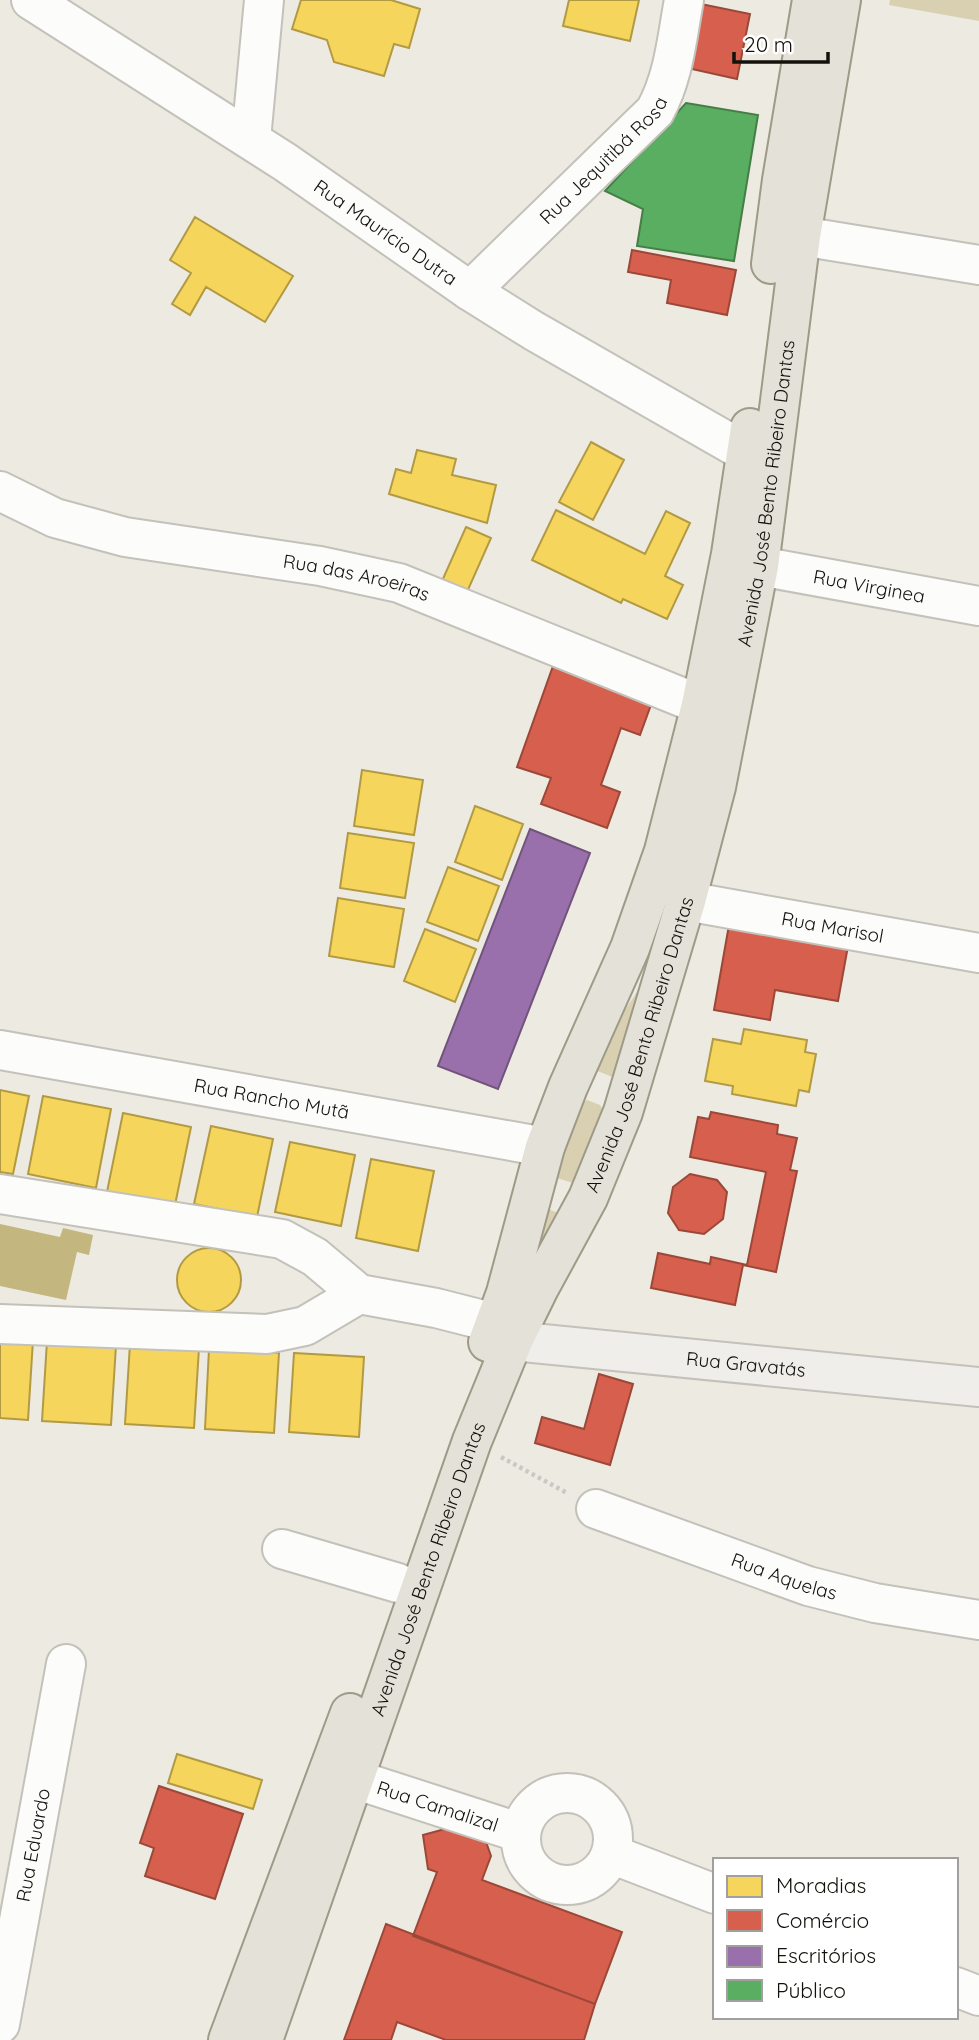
<svg xmlns="http://www.w3.org/2000/svg" width="979" height="2040" font-family="Quicksand,sans-serif">
	<rect width="100%" height="100%" fill="#edeae1"/>
	<path fill="#d8d0b1" d="M890 0H979V21L889 5Z
		M641 986 623 1081 587 1067Z
		M587 1100 600 1105 609 1123 595 1166 573 1183 557 1178 555 1149 571 1110Z
		M537 1205 572 1218 531 1277Z"/>
	<path fill="#c3b67e" d="M0 1224 60 1237 63 1228 93 1235 89 1255 77 1252 66 1300 0 1286Z"/>
	<path fill="#f6d55c" stroke="#b29a44" stroke-width="2" d="M301 0H391L420 9 409 48 394 44 384 76 334 62 327 40 292 29Z
		M569 0H639L630 41 563 26Z
		M195 217 293 276 265 322 206 287 190 315 172 304 191 273 170 260Z
		M591 442 624 460 593 520 559 502Z
		M417 450 456 459 452 475 496 485 487 523 389 494 396 469 411 473Z
		M556 510 645 554 666 511 690 523 665 576 683 585 667 619 623 599 621 603 532 560Z
		M466 527 491 538 467 592 442 581Z
		M362 770 423 780 414 835 354 826Z
		M475 806 523 824 502 880 455 862Z
		M348 833 414 843 405 898 340 888Z
		M448 867 499 886 478 941 427 922Z
		M338 898 404 909 394 967 329 956Z
		M425 929 476 949 455 1002 404 981Z
		M744 1029 807 1040 805 1052 816 1054 809 1092 799 1090 796 1106 732 1094 733 1086 705 1081 713 1039 741 1044Z
		M0 1090 29 1096 13 1174 0 1172Z
		M43 1096 111 1109 96 1188 28 1174Z
		M123 1113 191 1127 175 1205 107 1192Z
		M211 1126 273 1139 257 1217 194 1204Z
		M290 1142 355 1155 341 1226 275 1212Z
		M371 1159 434 1171 418 1251 356 1238Z
		M177 1280a32 32 0 1 1 64 0a32 32 0 1 1-64 0Z
		M0 1338 33 1340 28 1420 0 1418Z
		M47 1341 116 1345 111 1425 42 1421Z
		M130 1344 199 1348 194 1428 125 1424Z
		M209 1349 279 1353 274 1433 205 1429Z
		M294 1353 364 1357 359 1437 289 1432Z
		M177 1754 262 1780 253 1809 168 1783Z"/>
	<path fill="#d6604d" stroke="#9c4839" stroke-width="2" d="M696 3 750 14 737 79 683 67Z
		M632 250 736 270 727 315 667 303 671 280 628 272Z
		M553 666 652 702 640 735 621 728 601 785 620 792 607 828 541 804 551 778 517 767Z
		M729 925 848 946 838 1001 775 990 770 1020 714 1010Z
		M711 1112 778 1125 777 1134 797 1138 790 1170 797 1171 776 1272 743 1265 735 1305 651 1288 658 1253 710 1264 711 1257 747 1265 766 1172 690 1157 698 1117 709 1119Z
		M690 1174 717 1180 727 1192 723 1219 704 1234 679 1230 668 1213 673 1187Z
		M599 1374 633 1384 610 1465 535 1443 542 1417 584 1429Z
		M159 1786 243 1814 215 1899 145 1876 154 1848 140 1843Z
		M452 1827 485 1839 491 1856 482 1880 622 1932 595 2004 413 1936 437 1872 428 1869 423 1835Z
		M386 1924 595 2004 584 2040H446L397 2022 391 2040H344Z"/>
	<path fill="#9970ab" stroke="#71547b" stroke-width="2" d="M530 829 590 853 498 1089 438 1066Z"/>
	<path fill="#5aae61" stroke="#457f47" stroke-width="2" d="M686 103 758 115 734 261 637 246 643 209 605 191Z"/>
	<g fill="none" stroke-linecap="round" stroke-linejoin="round">
		<g stroke="#c3c1ba" stroke-width="42">
			<g id="street">
				<path id="s1" d="M31 0 285 162 470 291 534 331 747 453"/>
				<path d="M251 139 264 0"/>
				<path d="M801 236 979 265"/>
				<path id="s2" d="M470 291 655 111C674 77 677 37 684 0"/>
				<path id="s3" d="M0 491 55 518 125 537 320 566 399 583 701 705"/>
				<path id="s4" d="M759 566 979 606"/>
				<path id="s5" d="M686 901 979 953"/>
				<path id="s6" d="M0 1050 545 1147"/>
				<path d="M0 1194 282 1239 315 1257 359 1294 436 1308 495 1323"/>
				<path d="M0 1324 267 1334 305 1326 359 1294"/>
				<path id="s7" d="M596 1509 808 1586 875 1603 979 1620"/>
				<path d="M282 1549 398 1583"/>
				<path id="s8" d="M354 1779 521 1833"/>
				<circle cx="567" cy="1839" r="46"/>
				<path d="M611 1854 715 1894"/>
				<path d="M956 1987 979 1996"/>
				<path id="s9" d="M0 2024 66 1664"/>
			</g>
		</g>
		<g stroke="#c3c1ba" stroke-width="42">
			<g id="secondary">
				<path id="s10" d="M513 1341 979 1387"/>
			</g>
		</g>
		<g stroke="#9e9a87" stroke-width="42">
			<g id="primary">
				<path d="M771 264 782 180 812 0"/>
				<path d="M488 1342 506 1293 545 1147 568 1087 630 948 664 851 701 705 731 554 750 428"/>
				<path d="M228 2040 350 1713"/>
				<path id="s11" d="M263 2040 472 1441 513 1341 539 1288 588 1198 623 1112 686 901 716 787 759 566 801 236 841 0"/>
			</g>
		</g>
		<path stroke="#c9c8c4" stroke-width="4.5" stroke-dasharray="3.5 3.5" stroke-linecap="butt" d="M501 1457 567 1493"/>
		<use href="#street" stroke="#fcfcfa" stroke-width="38"/>
		<use href="#secondary" stroke="#f0eeea" stroke-width="38"/>
		<use href="#primary" stroke="#e4e2d8" stroke-width="38"/>
	</g>
	<g text-anchor="middle" stroke-width="7" stroke-linejoin="round" paint-order="stroke">
		<g font-size="19" fill="#13110b" stroke="#fff">
			<text dy="7" stroke="none"><textPath href="#s2" startOffset="187">Rua Jequitibá Rosa</textPath></text>
			<text dy="7" stroke="none"><textPath href="#s1" startOffset="424">Rua Maurício Dutra</textPath></text>
			<text dy="7" stroke="none"><textPath href="#s11" startOffset="1633">Avenida José Bento Ribeiro Dantas</textPath></text>
			<text dy="7" stroke="none"><textPath href="#s3" startOffset="369">Rua das Aroeiras</textPath></text>
			<text dy="7" stroke="none"><textPath href="#s4" startOffset="112">Rua Virginea</textPath></text>
			<text dy="7" stroke="none"><textPath href="#s5" startOffset="149">Rua Marisol</textPath></text>
			<text dy="7" stroke="none"><textPath href="#s11" startOffset="1066">Avenida José Bento Ribeiro Dantas</textPath></text>
			<text dy="7" stroke="none"><textPath href="#s6" startOffset="276">Rua Rancho Mutã</textPath></text>
			<text dy="7" stroke="none"><textPath href="#s10" startOffset="234">Rua Gravatás</textPath></text>
			<text dy="7" stroke="none"><textPath href="#s11" startOffset="499">Avenida José Bento Ribeiro Dantas</textPath></text>
			<text dy="7" stroke="none"><textPath href="#s7" startOffset="200">Rua Aquelas</textPath></text>
			<text dy="7" stroke="none"><textPath href="#s8" startOffset="88">Rua Camalizal</textPath></text>
			<text dy="7" stroke="none"><textPath href="#s9" startOffset="182">Rua Eduardo</textPath></text>
		</g>
	</g>
	<rect x="713" y="1858" width="245" height="161" fill="#ffffff" stroke="#a1a09d" stroke-width="2"/>
	<rect x="727" y="1876" width="35" height="21" fill="#f6d55c" stroke="#a1a09d" stroke-width="2"/>
	<text x="776" y="1893" font-size="21" fill="#13110b">Moradias</text>
	<rect x="727" y="1910" width="35" height="21" fill="#d6604d" stroke="#a1a09d" stroke-width="2"/>
	<text x="776" y="1928" font-size="21" fill="#13110b">Comércio</text>
	<rect x="727" y="1946" width="35" height="21" fill="#9970ab" stroke="#a1a09d" stroke-width="2"/>
	<text x="776" y="1963" font-size="21" fill="#13110b">Escritórios</text>
	<rect x="727" y="1980" width="35" height="21" fill="#5aae61" stroke="#a1a09d" stroke-width="2"/>
	<text x="776" y="1998" font-size="21" fill="#13110b">Público</text>
	<path d="M734 52v10h94v-10" fill="none" stroke="#13110b" stroke-width="3.5"/>
	<text x="744" y="52" font-size="21" fill="#13110b" stroke="#ffffff" stroke-width="5" paint-order="stroke">20 m</text>
</svg>
